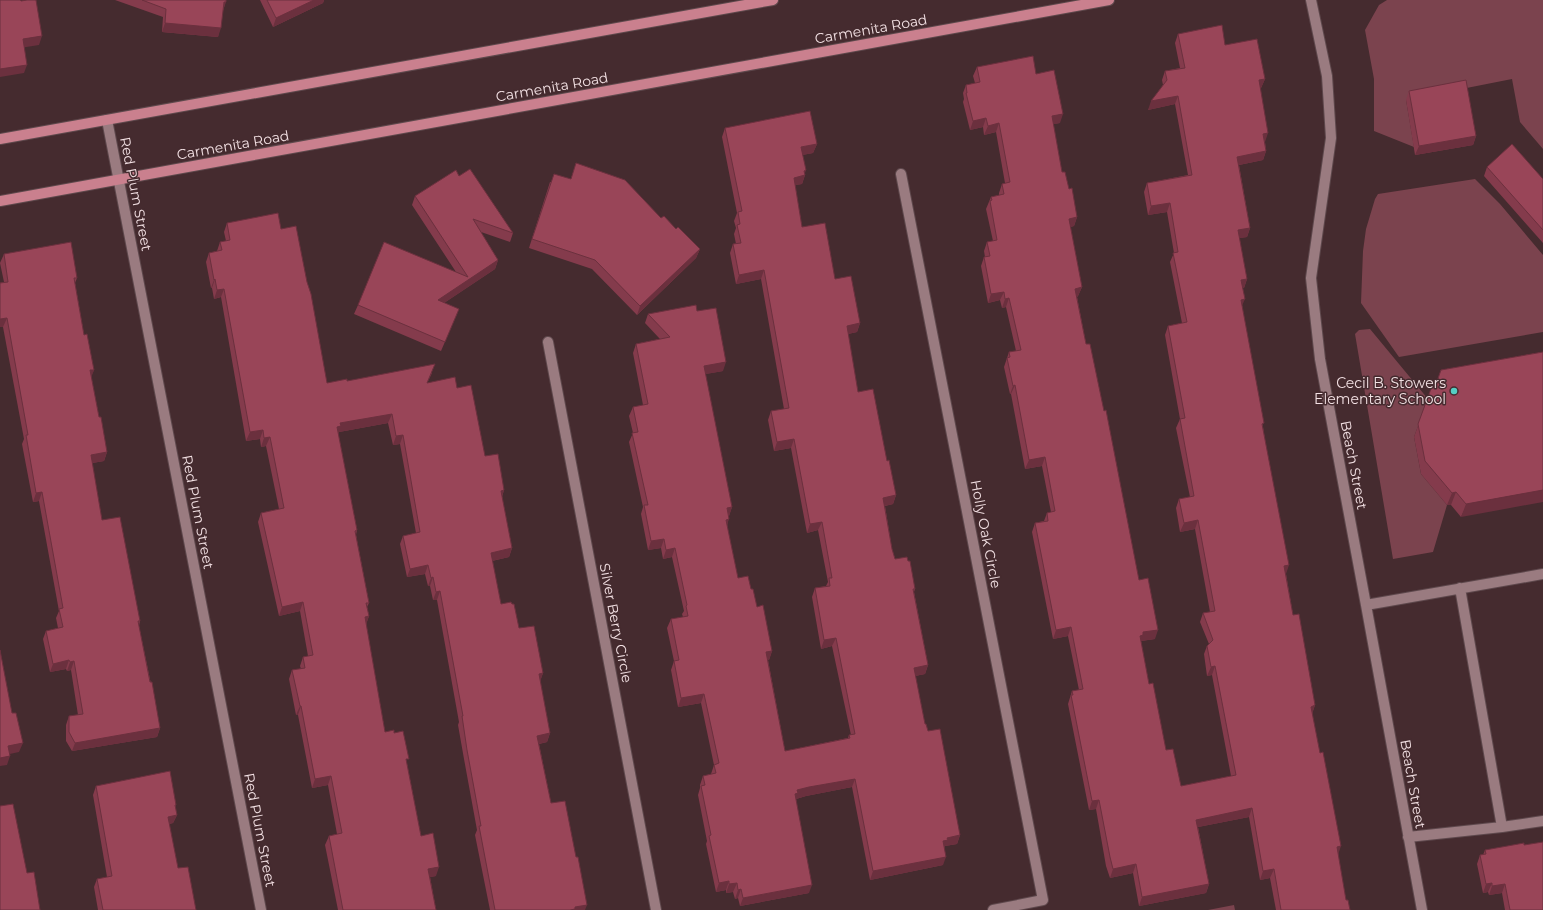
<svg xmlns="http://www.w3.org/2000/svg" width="1543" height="910" font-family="Montserrat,sans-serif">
	<rect width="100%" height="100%" fill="#452b2f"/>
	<path fill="#7b434e" d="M1387 0H1543V149L1520 122 1512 79 1406 100 1414 147 1374 131V79L1365 30 1379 5Z
		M1475 179 1500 204 1543 255V332L1399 357 1361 303 1363 251 1366 229 1375 199 1378 194Z
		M1370 329 1428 399 1414 437 1421 474 1447 505 1433 552 1393 559 1355 334 1359 330Z
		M1234 905 1235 910H1208Z"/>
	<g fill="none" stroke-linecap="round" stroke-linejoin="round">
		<g stroke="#5e484c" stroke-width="12">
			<path id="minor" d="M1311 0 1327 76 1331 138 1311 278 1320 359 1366 605 1422 910
				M107 120 261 910
				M901 174 1043 900 993 910
				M548 342 656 910
				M1460 588 1502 827
				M1366 605 1543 574
				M1408 837 1502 827 1543 821"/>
		</g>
		<g stroke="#5e484c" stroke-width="12">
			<path id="major" d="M0 139 773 0
				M0 201 1109 0"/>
		</g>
		<use href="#minor" stroke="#9a7b80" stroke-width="10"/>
		<use href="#major" stroke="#ca808e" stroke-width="10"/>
	</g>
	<path fill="#843b4c" d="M115 0H226L223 11 218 37 162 32 163 17Z
		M260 0H324L323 3 273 27Z
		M1178 34 1225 45 1265 79 1261 88H1260L1265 142 1266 151 1263 160 1239 165 1250 228 1247 237 1239 238 1247 279 1244 288H1242V306L1263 427 1286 574 1293 615 1315 705 1312 714 1346 900 1350 910H1276L1270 878 1260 880 1249 817 1198 827 1209 884 1206 893 1139 906 1133 873 1110 878 1106 866 1096 809 1089 810 1068 704 1072 691 1079 690 1068 636 1053 639 1032 532 1035 523 1044 521 1047 513 1051 512 1042 466 1025 469 1011 394H1010L1004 367 1009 352 1016 351 1006 307 1002 308 1000 300 988 303 981 266 984 257H985L984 251 987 242 993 241 986 209 991 197 999 195V193L1002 184 1005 183 996 132 984 135 983 127 970 130 963 102 964 99 963 93 966 85 975 83 973 76 977 67 1036 74 1060 123 1053 124 1062 172 1069 189 1077 217 1074 226 1070 227 1082 287 1078 296 1077 297 1086 344 1139 580 1155 639 1141 641V642L1149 684 1166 750 1181 786 1231 776 1212 675 1207 676 1204 654 1207 646 1209 644 1200 622 1203 613 1210 612 1195 529 1180 532 1176 508 1179 499 1190 497 1176 428 1180 419 1165 335 1168 326 1182 323 1170 262 1174 253 1167 212 1148 215 1144 192 1147 183 1188 175 1175 104 1148 110 1163 85 1162 80 1165 71 1180 68 1175 43Z
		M1409 91 1476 136 1473 145 1415 155 1406 100Z
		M725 128 817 144 813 153 802 155 806 170 804 173 805 175 802 184 795 185 802 227 835 279 860 323 857 332 848 334 858 392 887 461 896 495 893 504 885 506 892 549 895 559 915 589 914 592 928 665 925 674 915 676 925 724 928 731 960 835 957 844 945 846 944 848 943 865 870 880 852 787 806 796 796 799 809 893 740 906 738 898 735 899 733 892 726 893V890L716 892 706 844 707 841 698 795 700 788V785L703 776 711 774 714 765 701 703 678 707 671 670 674 661 667 628 671 619 683 617 682 614 684 611 672 557 663 559 661 548 648 550 641 514 643 507 629 442 633 433 629 416 633 407 643 405 633 353 636 344 660 339 645 323 648 314 697 311 723 371 705 374 732 507 729 516 727 526 738 578 751 589 772 651 769 660H768L785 751 848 738 849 735H851L832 646 821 649 812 597 815 588 826 586 828 582 818 530 807 533 791 448 774 451 768 420 771 411 784 409 761 279 736 284 730 253 733 244H736L734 234 736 228 734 221 737 213 722 137Z
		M576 163 661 218 676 229 700 249 696 258 637 315 592 269 529 248 550 182 571 179Z
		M1487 167 1543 179V243L1484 176Z
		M459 176 513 233 510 242 481 232 498 260 495 269 444 303 459 309 441 351 354 314 358 305 456 272 412 205 415 196Z
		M227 223 281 229 327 383 432 373 427 383 457 388 485 456 504 490 502 497 512 548 509 557 492 561 501 604 519 628 543 673 540 681 550 733 547 742 539 744 551 803 585 910H490L475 835 477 830 464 759 458 725 459 722 437 600H433L430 586H428L425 574 407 577 400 544 403 536 416 533 400 444 393 445 388 423 339 432 338 433 357 530 356 535 369 603 367 607 369 616 366 624 385 732 394 733 407 764 421 836 436 876 430 877 436 910H338L325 845 329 836 337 834 328 785 312 788 298 715H296L289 679 292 670 301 669 300 666 303 657 308 656 300 611 279 616 258 522 261 513 279 509 266 446 261 447 260 439 246 441 221 297 214 299 212 288H211L206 262 209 253 217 251 220 242 226 241 224 232Z
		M4 254 77 278 75 283 84 335 94 370 91 376 99 417 107 452 104 461 92 463 102 520 140 621 139 626 160 728 157 737 72 751 66 741V725L69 716 78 715 71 670 67 671 66 669 50 672 43 639 46 631 58 628 56 618 59 611 39 501 33 502 22 444 24 439 3 327H0V283L4 282 0 263Z
		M1543 352 1461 517 1451 505H1447L1421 474 1414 437 1432 386 1436 385 1441 370Z
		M96 786 176 805 175 807 177 815 173 823 169 824 178 868 196 910H98L94 887 97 879 107 877 93 795Z
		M1485 850 1543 910H1505L1502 893 1489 895 1488 892 1483 893 1477 864 1480 855H1483Z"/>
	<path fill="#6b303e" d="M314 0H324L323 3 273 27 276 18Z
		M224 2H226L223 11Z
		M165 23 221 28 218 37 162 32Z
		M42 36 39 45 20 48 23 39Z
		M27 65 24 73 0 77V69Z
		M1265 79 1261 88 1255 89 1259 80Z
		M1178 96 1175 104 1148 110 1151 101Z
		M1063 114 1060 123 1049 125 1052 116Z
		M986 118 983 127 970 130 973 121Z
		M999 123 996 132 984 135 988 126Z
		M1268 133 1265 142 1263 134Z
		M1476 136 1473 145 1415 155 1419 146Z
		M817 144 813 153 797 156 801 147Z
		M1266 151 1263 160 1234 166 1237 157Z
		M806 170 804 176 805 175 802 184 790 186 794 178 804 171Z
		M1170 203 1167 212 1148 215 1151 206Z
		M1077 217 1074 226 1066 228 1069 219Z
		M1250 228 1247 237 1234 239 1238 230Z
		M700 249 696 258 637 315 640 306Z
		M498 260 495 269 435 309 438 300Z
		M764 270 761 279 736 284 739 275Z
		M215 279 212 288H211L214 280Z
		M1247 279 1244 288 1238 289 1241 280Z
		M1082 287 1078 296 1072 298 1075 289Z
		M224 289 221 297 214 299 217 290Z
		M1004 292 1000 300 988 303 991 294Z
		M1009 298 1006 307 1002 308 1005 299Z
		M1245 299 1241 308V300Z
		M7 318 3 327H0V319Z
		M860 323 857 332 843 335 847 326Z
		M726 362 723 371 701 375 704 366Z
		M90 370H94L91 378Z
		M1015 385 1011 394H1010L1013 386Z
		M392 414 388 423 339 432 337 435V427L340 423Z
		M263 430 260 439 246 441 250 432Z
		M403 435 400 444 393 445 396 436Z
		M270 437 266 446 261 447 264 438Z
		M794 439 791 448 774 451 777 442Z
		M107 452 104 461 87 464 91 455Z
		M1045 457 1042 466 1025 469 1029 460Z
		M504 490 501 499V491Z
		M1543 490V502L1461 517 1466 504Z
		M42 492 39 501 33 502 36 493Z
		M1456 492 1451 505H1447L1452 493Z
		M896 495 893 504 880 507 883 498Z
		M732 507 729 516 727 508Z
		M729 519 726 528V520Z
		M1198 520 1195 529 1180 532 1184 523Z
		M822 522 818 530 807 533 810 524Z
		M664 539 661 548 648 550 651 541Z
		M512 548 509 557 487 562 491 553Z
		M675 548 672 557 663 559 666 550Z
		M428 565 425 574 407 577 410 569Z
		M1289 565 1286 574 1281 575 1284 566Z
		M433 577 430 586H428L431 578Z
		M440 591 437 600H433L436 592Z
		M303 602 300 611 279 616 282 607Z
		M369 616 366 625 365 617Z
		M1071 627 1068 636 1053 639 1056 630Z
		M1158 630 1155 639 1141 641 1140 644V636L1143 632Z
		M836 638 832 646 821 649 824 640Z
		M772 651 769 660 763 661 766 652Z
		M69 660 66 669 50 672 53 664Z
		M74 661 71 670 67 671 70 662Z
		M928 665 925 674 910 677 914 668Z
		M1215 666 1212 675 1207 676 1211 667Z
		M543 673 540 682 539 674Z
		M704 694 701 703 678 707 681 698Z
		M1315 705 1312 714 1311 707Z
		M300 706H301L298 715H296Z
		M160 728 157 737 72 751 75 743Z
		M550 733 547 742 534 745 537 736Z
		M23 743 19 752 5 755 8 746Z
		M10 756 7 765 0 766V758Z
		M331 776 328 785 312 788 315 779Z
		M855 779 852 787 806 796 796 799 795 794 797 790 809 787Z
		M1099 800 1096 809 1089 810 1092 801Z
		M1252 808 1249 817 1193 828 1196 820Z
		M177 815 173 823 164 825 168 817Z
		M960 835 957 844 945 846 944 848 943 841 947 838Z
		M1341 846 1338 855 1337 847Z
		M946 857 943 865 870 880 873 871Z
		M1136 864 1133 873 1110 878 1113 869Z
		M439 867 436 876 425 878 428 869Z
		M1274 869 1270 878 1260 880 1263 871Z
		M729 881 726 890 716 892 719 883Z
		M737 883 733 892 726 893 729 884Z
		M1492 883 1488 892 1483 893 1486 884Z
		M1209 884 1206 893 1139 906 1142 897Z
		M1505 884 1502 893 1489 895 1492 886Z
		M812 885 809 893 740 906 743 898Z
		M741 889 738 898 735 899 738 890Z
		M587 905 585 910H570L575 907Z"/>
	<path fill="#994558" stroke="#6b303e" d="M0 0H20L21 1 27 0H36L42 36 23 39 27 65 0 69Z
		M142 0H226V2H224L221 28 165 23 166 9Z
		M267 0H314L276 18Z
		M1222 25 1225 45 1257 39 1265 79 1259 80 1268 133 1263 134 1266 151 1237 157 1250 228 1238 230 1247 279 1241 280 1245 299 1241 300 1264 423 1262 424 1289 565 1284 566 1293 615 1299 614 1315 705 1311 707 1320 753 1323 752 1341 846 1337 847 1346 900H1348L1350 910H1281L1274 869 1263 871 1252 808 1196 820 1209 884 1142 897 1136 864 1113 869 1110 857 1099 800 1092 801 1071 695H1073L1072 691 1083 689 1071 627 1056 630 1035 523 1048 521 1047 513 1055 511 1045 457 1029 460 1015 385 1013 386 1007 358 1010 357 1009 352 1021 350 1009 298 1005 299 1004 292 991 294 984 257 990 256 987 242 997 240 990 201 992 200 991 197 1004 194 1002 184 1010 182 999 123 988 126 986 118 973 121 966 93H967L966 85 980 82 977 67 1033 56 1036 74 1054 70 1063 114 1052 116 1062 172H1065L1069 189 1072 188 1077 217 1069 219 1082 287 1075 289 1086 344H1090L1104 411 1106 410 1139 580 1148 578 1158 630 1143 632V635L1140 636 1149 684 1153 683 1166 750 1173 749 1181 786 1236 775 1215 666 1211 667 1207 646 1213 640 1203 613 1215 611 1198 520 1184 523 1179 499 1194 496 1180 419 1185 418 1168 326 1187 322 1173 253 1178 252 1170 203 1151 206 1147 183 1192 175 1178 96 1151 101 1167 80 1165 71 1185 68 1178 34Z
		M1466 80 1476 136 1419 146 1409 91Z
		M810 111 817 144 801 147 806 170 804 171 805 175 794 178 802 227 825 223 835 279 851 276 860 323 847 326 858 392 873 389 887 461 889 460 896 495 883 498 892 549 895 559 907 557 908 561H910L915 589H913L928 665 914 668 925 724H926L928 731 940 729 960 835 947 838 948 840 943 841 946 857 873 871 855 779 809 787 797 790 798 793 795 794 812 885 743 898 741 889 738 890 737 883 729 884V881L719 883 709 836 711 835 701 786 705 785 703 776 716 773 714 765 719 763 704 694 681 698 674 661 679 660 671 619 688 616 686 606 687 605 675 548 666 550 664 539 651 541 644 505H648L632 433 638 432 633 407 648 404 636 344 670 337 648 314 696 305 697 311 716 308 726 362 704 366 732 507 727 508 729 519 726 520 738 578 748 576 751 589H753L757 607 763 605 772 651 766 652 785 751 850 738 849 735 855 734 836 638 824 640 815 588 830 586 829 578H832L822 522 810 524 794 439 777 442 771 411 789 408 764 270 739 275 733 244 741 243 737 225 740 224 738 212 742 211 725 128Z
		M1512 144 1543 179V230L1487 167Z
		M576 163 625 180 661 218 664 216 676 229 678 227 700 249 640 306 595 260 532 239 554 174 571 179Z
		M470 169 513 233 473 219 498 260 438 300 459 309 445 342 358 305 384 242 468 277 415 196 456 170 459 176Z
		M278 213 281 229 296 226 307 282 311 294 327 383 347 379V381L435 364 427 383 455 377 457 388 471 385 485 456 498 454 504 490 501 491 512 548 491 553 501 604 511 602 512 604H514L519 628 534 626 543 673 539 674 550 733 537 736 551 803 565 801 576 857H578L587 905 575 907V909L570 910H495L479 826H481L467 750 462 716H463L440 591 436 592 433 577 431 578 428 565 410 569 403 536 420 532 403 435 396 436 392 414 340 423 341 426 337 427 357 530 355 531 369 603H366L369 616 365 617 385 732 394 730V733L403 731 409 759H406L421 836 433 833 439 867 428 869 436 910H343L329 836 342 833 331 776 315 779 301 706H300L292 670 305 668 303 657 313 655 303 602 282 607 261 513 284 508 270 437 264 438 263 430 250 432 224 289 217 290 215 279 214 280 209 253 222 250 220 242 230 240 227 223Z
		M71 242 77 278H74L84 335 87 334 94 370H90L99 417H101L107 452 91 455 102 520 120 517 140 621H138L150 682H152L160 728 75 743 69 732V716L83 714 74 661 70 662 69 660 53 664 46 631 63 627 59 609 63 608 42 492 36 493 26 435H28L7 318 0 319V283L8 282 4 254Z
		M1543 352V490L1466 504 1456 492 1452 493 1425 461 1418 424 1432 386 1436 384 1441 370Z
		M0 650 12 713H16L23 743 8 746 10 756 0 758Z
		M170 771 176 805H175L177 815 168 817 178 868 188 867 196 910H103L97 879 112 876 96 786Z
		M13 804 27 873 34 872 40 910H0V806Z
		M1543 842V910H1510L1505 884 1492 886V883L1486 884 1480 855 1486 854 1485 850 1524 843V845Z"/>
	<circle fill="#55cec4" stroke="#452b2f" stroke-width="1.5" cx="1454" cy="391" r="4"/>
	<g text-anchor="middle" stroke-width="3" stroke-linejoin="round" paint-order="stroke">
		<g font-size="14" fill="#f3e1e4" stroke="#452b2f">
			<text transform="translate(871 29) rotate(-10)" y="5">Carmenita Road</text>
			<text transform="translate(552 87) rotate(-10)" y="5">Carmenita Road</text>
			<text transform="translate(233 145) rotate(-10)" y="5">Carmenita Road</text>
			<text transform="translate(136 194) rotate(79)" y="5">Red Plum Street</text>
			<text transform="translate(1354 465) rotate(79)" y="5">Beach Street</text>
			<text transform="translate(198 512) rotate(79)" y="5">Red Plum Street</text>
			<text transform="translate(986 534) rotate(79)" y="5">Holly Oak Circle</text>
			<text transform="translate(616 623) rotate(79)" y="5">Silver Berry Circle</text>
			<text transform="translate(1413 784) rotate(80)" y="5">Beach Street</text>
			<text transform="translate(260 830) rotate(79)" y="5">Red Plum Street</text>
		</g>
		<g font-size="14" fill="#f3e1e4" stroke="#452b2f" text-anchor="end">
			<text x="1446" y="388">Cecil B. Stowers<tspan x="1446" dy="16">Elementary School</tspan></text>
		</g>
	</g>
</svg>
